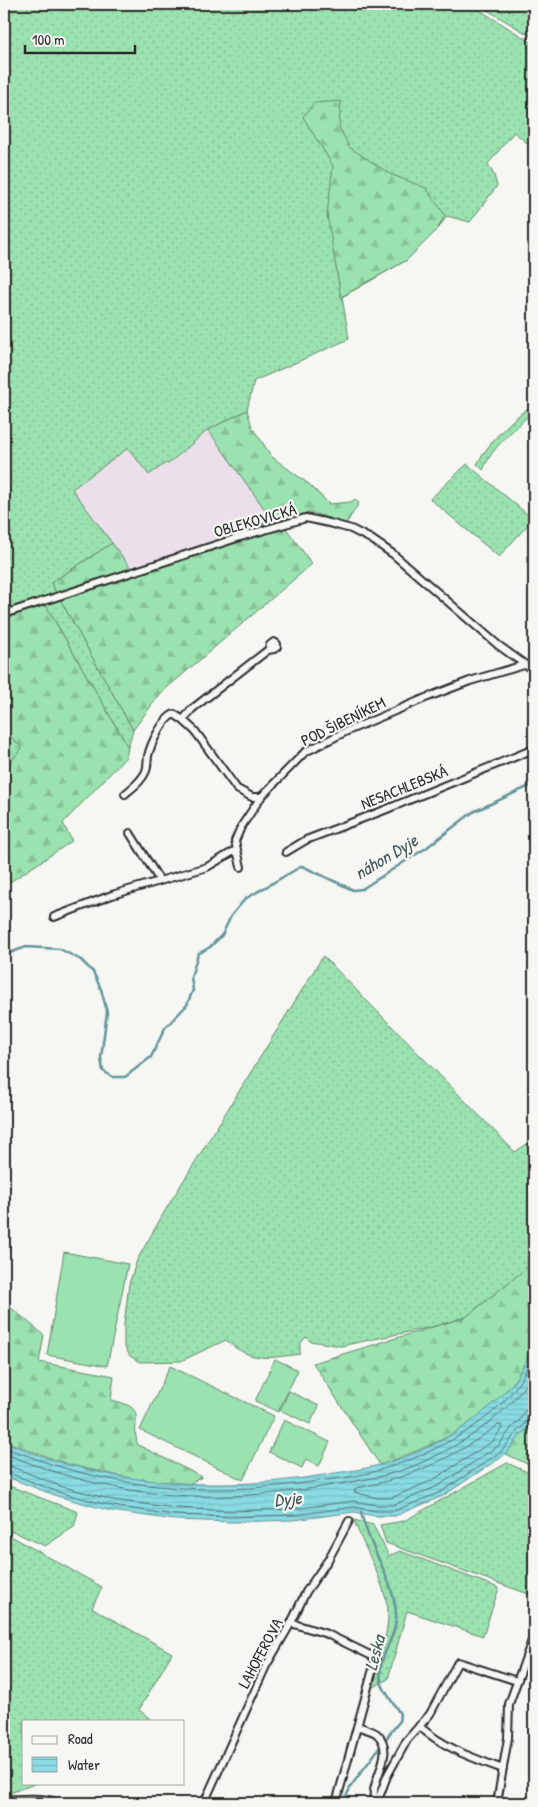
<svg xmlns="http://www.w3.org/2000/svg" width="538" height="1807" font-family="'Patrick Hand',sans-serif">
	<defs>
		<pattern id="grass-dots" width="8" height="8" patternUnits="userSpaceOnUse" patternTransform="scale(1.25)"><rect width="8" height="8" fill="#9ae2af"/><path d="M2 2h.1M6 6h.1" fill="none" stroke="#85c297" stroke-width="1.8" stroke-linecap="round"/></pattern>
		<pattern id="forest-firs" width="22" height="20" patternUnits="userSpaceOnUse" patternTransform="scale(1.25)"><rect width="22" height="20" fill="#9ae2af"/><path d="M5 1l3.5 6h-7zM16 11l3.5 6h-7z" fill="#85c297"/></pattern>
		<pattern id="water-rules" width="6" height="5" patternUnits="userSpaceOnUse" patternTransform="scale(1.25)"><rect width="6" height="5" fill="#8adbe3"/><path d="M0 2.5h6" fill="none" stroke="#77bcc3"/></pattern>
	</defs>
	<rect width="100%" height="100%" fill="#f6f6f2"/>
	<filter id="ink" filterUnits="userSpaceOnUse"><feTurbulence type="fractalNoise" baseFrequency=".02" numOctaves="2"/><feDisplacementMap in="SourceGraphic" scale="10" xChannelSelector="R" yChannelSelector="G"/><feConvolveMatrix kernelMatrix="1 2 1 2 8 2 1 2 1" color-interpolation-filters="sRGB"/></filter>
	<g filter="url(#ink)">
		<path fill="#ebe0e9" d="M208 430 266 511 262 525 131 570 71 489 128 448 150 475 166 463 168 464Z"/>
		<path fill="url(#grass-dots)" stroke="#62866d" d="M4 4H470L534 44V146L528 144 514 132 488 164 494 175 497 186 470 222 447 216 437 230 407 260 342 297 349 339 254 381 247 410 208 430 168 464 166 463 149 475 128 448 72 489 112 543 51 583 57 594 4 611Z
			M477 4H534V38Z
			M534 404V413L528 416C512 432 491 448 483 470L477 464C490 441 512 418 534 404Z
			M467 464 533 519 499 557 430 499Z
			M60 599 133 730 128 747 45 604Z
			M4 730 22 748 4 770Z
			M323 956 515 1152 534 1139V1262L466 1317 436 1326 341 1346 310 1341 306 1337 300 1344V1354C269 1358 251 1363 226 1340L181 1361 140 1362 130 1356 124 1346V1325L129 1284 137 1260 166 1209Z
			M507 1463 534 1475V1596L386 1543 380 1525 404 1521Z
			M4 1484 78 1512 74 1527 45 1546 12 1531 9 1535 102 1587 92 1608 172 1653 139 1710 153 1721H24V1783H37L10 1793H4Z
			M354 1520 373 1525 389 1556 400 1551 499 1588 483 1636 407 1611 388 1679 374 1687C377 1662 389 1636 388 1611 388 1606 386 1600 385 1596 378 1569 363 1546 354 1520Z"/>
		<path fill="url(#forest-firs)" stroke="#62866d" d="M341 101 339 127 349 147 390 174 426 188 445 215 437 230 407 260 341 297 327 214 333 166 303 117 314 103Z
			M247 410 252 427 272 457 310 485 329 504 351 502 355 499 359 503 346 524 310 512 262 525 266 511 208 430Z
			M285 527 312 564 161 693 133 730 51 583 112 543 136 575Z
			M45 604 128 747 126 757 63 823 72 841 4 886V770L22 748 4 730V617Z
			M534 1262V1352C525 1360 521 1370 515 1380 508 1390 498 1401 489 1409 458 1436 418 1451 380 1465L313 1363 466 1317Z
			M4 1302 44 1335 39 1362 114 1376 111 1400C151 1408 129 1421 138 1445L202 1477 189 1484 133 1479 70 1465 4 1441Z
			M534 1412V1467L506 1454 522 1433 530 1427Z"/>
		<path fill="#9ae2af" stroke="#62866d" d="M64 1252 128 1264 107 1366 47 1355Z
			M275 1359 298 1370 278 1412 255 1401Z
			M170 1366 274 1416 243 1480 140 1430Z
			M289 1391 319 1406 310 1424 280 1410Z
			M284 1420 330 1442 319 1466 306 1459 302 1468 269 1452Z"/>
		<path fill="url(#water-rules)" stroke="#649599" d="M534 1352V1412L530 1427 522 1433 506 1454 443 1496 395 1516H375L354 1512 294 1520 232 1522 175 1520 111 1511 57 1496 4 1476V1441C107 1488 225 1493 335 1473 349 1471 365 1469 379 1465 404 1459 441 1443 462 1428 481 1415 498 1400 513 1383 521 1372 524 1361 534 1352Z"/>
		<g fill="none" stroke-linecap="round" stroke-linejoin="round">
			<path stroke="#517175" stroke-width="1" d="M498 1425H501L502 1428 493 1441 433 1480 391 1498H377L354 1492 356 1488C411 1478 454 1458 498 1425Z
				M4 1447C15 1452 27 1455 39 1460 130 1492 225 1495 319 1481 340 1478 363 1476 383 1469 410 1461 437 1449 462 1434 483 1422 505 1403 518 1384 524 1376 526 1365 534 1358
				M4 1453C44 1470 87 1483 130 1490 191 1500 254 1497 315 1488 337 1484 360 1481 382 1476 429 1465 495 1428 523 1388 528 1382 531 1374 534 1368
				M4 1465 10 1466 60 1486 113 1500 176 1508 232 1511 293 1509 354 1501 376 1505H393L438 1486 498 1446 513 1426 520 1420 524 1412 529 1408H534
				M4 1471 58 1492 112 1506 175 1515 232 1517 294 1515 354 1507 375 1511H394L441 1492 502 1451 518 1430 525 1424 528 1416 534 1414"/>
			<path stroke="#649599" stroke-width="2.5" d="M4 955 26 947 60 949 81 960 93 972 101 989 107 1012 101 1058 103 1071 113 1077H125L151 1057 165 1028 187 1005 193 990 191 977 198 954 210 947 222 935 231 916 245 899 302 866 353 890 362 889 426 848 473 812 534 784
				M343 1803 351 1786 388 1736 399 1722 400 1714C395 1705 382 1689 381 1681 376 1657 398 1637 396 1614 394 1578 368 1547 361 1512"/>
			<g stroke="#2b2b2b" stroke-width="10">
				<path id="minor" d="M4 614 240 537 306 518 329 523 351 529 371 539 393 554 498 645 534 671
					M125 794C133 787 142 781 146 771 148 766 147 761 148 756 151 743 163 719 174 714L183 720
					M261 797H252L237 789 195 731 183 720 192 709 268 650 274 649 277 647V644L274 642 270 645 268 650
					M130 833 160 881
					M286 852 306 840 382 811 534 749
					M241 867 235 841 241 827 261 797 305 752 345 732 428 697 470 681 524 665
					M54 917 112 895 207 867 236 850
					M291 1623 327 1634 376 1658 336 1803
					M358 1726C364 1729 372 1730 377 1734 398 1754 367 1782 375 1803
					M419 1726C444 1748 473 1758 503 1769
					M4 1799C22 1800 41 1796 58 1803
					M204 1803 266 1666 291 1623 306 1592 328 1560 349 1521
					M377 1803 387 1776 407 1740 430 1714 458 1662 517 1681
					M497 1803 508 1738 509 1704 534 1635"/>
			</g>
			<use href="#minor" stroke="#f6f6f2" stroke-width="6"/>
		</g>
	</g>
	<g text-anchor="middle" stroke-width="4.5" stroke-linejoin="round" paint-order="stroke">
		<g font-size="16" fill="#2b2b2b" stroke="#f6f6f2">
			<text transform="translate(255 520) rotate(-16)" y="6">OBLEKOVICKÁ</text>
			<text transform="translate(343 721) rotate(-26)" y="6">POD ŠIBENÍKEM</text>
			<text transform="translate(404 787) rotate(-22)" y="6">NESACHLEBSKÁ</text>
			<text transform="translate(260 1653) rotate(-62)" y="6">LAHOFEROVA</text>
		</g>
		<g font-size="18" font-style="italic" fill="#435759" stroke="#f6f6f2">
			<text transform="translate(386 857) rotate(-31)" y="6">náhon Dyje</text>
			<text transform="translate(288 1499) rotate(-5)" y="6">Dyje</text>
			<text transform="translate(375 1653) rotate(-75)" y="6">Leska</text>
		</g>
	</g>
	<rect width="538" height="1807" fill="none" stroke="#f6f6f2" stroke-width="20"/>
	<rect x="10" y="10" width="518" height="1787" fill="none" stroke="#2b2b2b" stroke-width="2" filter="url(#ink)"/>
	<rect x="22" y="1720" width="162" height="65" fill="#f6f6f2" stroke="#a5a5a2"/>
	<rect x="32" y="1736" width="25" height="8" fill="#f6f6f2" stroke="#a5a5a2"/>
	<text x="68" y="1744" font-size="15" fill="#2b2b2b">Road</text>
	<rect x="32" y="1757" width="25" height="15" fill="url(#water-rules)" stroke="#a5a5a2"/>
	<text x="68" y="1770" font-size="15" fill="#2b2b2b">Water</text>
	<path d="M25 45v8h110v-8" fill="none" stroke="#2b2b2b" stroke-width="2.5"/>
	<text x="32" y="45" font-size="15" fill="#2b2b2b" stroke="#f6f6f2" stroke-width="4" paint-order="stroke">100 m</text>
</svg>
